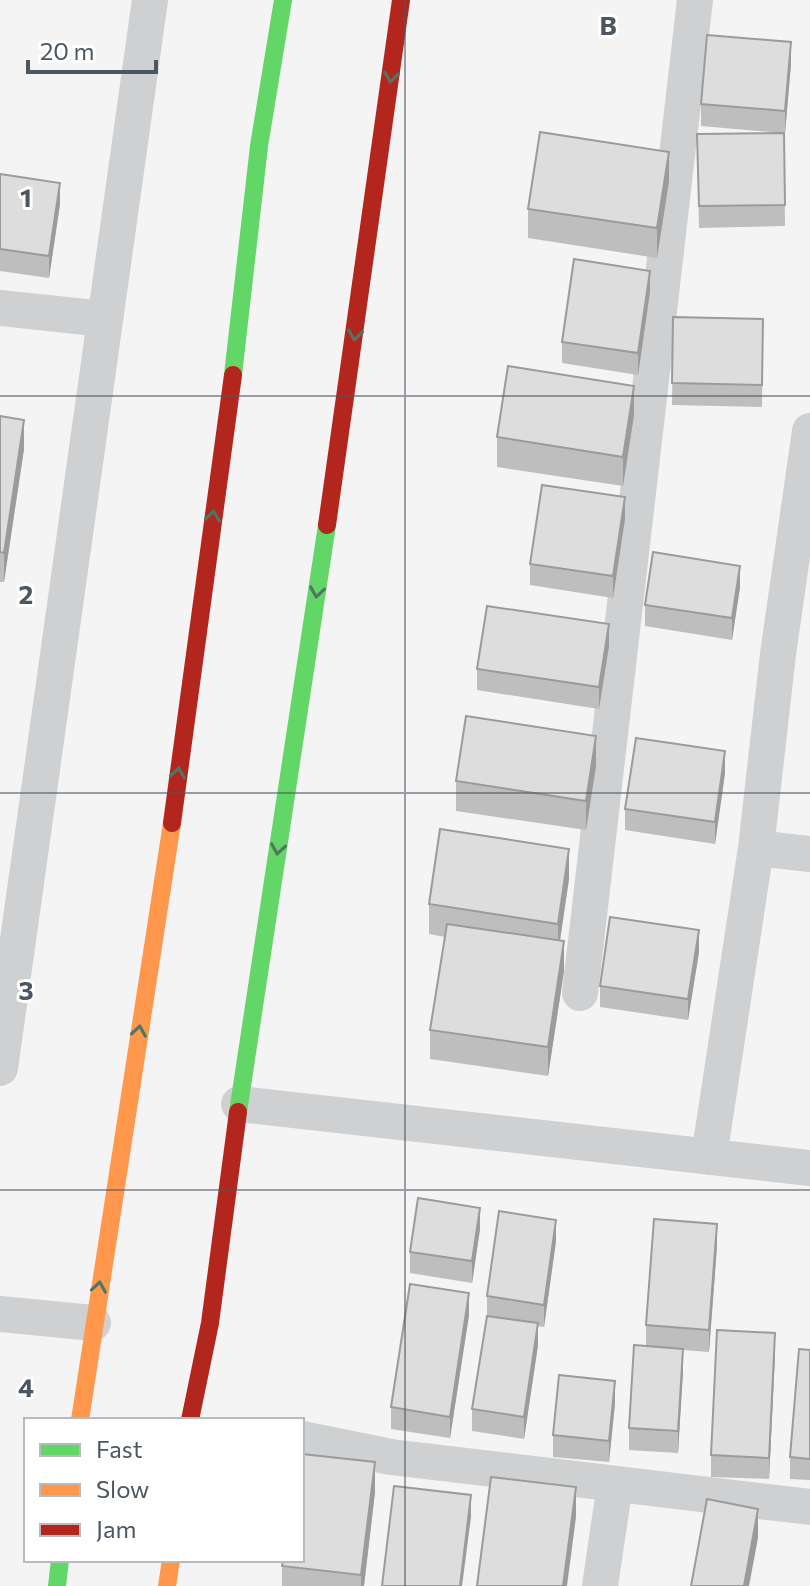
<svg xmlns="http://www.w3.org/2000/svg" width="810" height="1586" font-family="Commissioner,sans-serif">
	<rect width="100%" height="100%" fill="#f4f4f4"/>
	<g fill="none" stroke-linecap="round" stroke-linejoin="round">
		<path stroke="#ced0d2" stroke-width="36" d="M0 308 104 319
			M756 848 810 854
			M580 993 695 0
			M0 1068 150 0
			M239 1104 810 1168
			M709 1157 756 848 778 654 810 431
			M0 1314 93 1323
			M302 1439 391 1457 810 1507
			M600 1586 615 1484"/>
		<path stroke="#63d668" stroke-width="18" d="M233 375 259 146 283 0
			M238 1112 327 525
			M57 1586 60 1560"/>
		<path stroke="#ff974d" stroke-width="18" d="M80 1420 172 823
			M167 1586 171 1560"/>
		<path stroke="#b3261e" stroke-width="18" d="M327 525 401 0
			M172 823 233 375
			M190 1420 210 1323 238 1112"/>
	</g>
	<path fill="#bebebf" d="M791 64 785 133H784L785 226 699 228 697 134 781 133 701 126V104Z
		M0 174 60 204 49 278 0 271Z
		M669 181 657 258 528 238V209Z
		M650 292 638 375 562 363V342Z
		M673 317 763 319 762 407 672 405Z
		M634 415 623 486 497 467V437Z
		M0 416 24 449 4 582H0Z
		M625 519 613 598 530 585V564Z
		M740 587 732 640 645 626V605Z
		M609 646 599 709 477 690V669Z
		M596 766 586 830 456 811V781Z
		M725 773 715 844 625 830V809Z
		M569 879 560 941 564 971 548 1076 430 1059V1030L445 937 429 934V904Z
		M699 952 688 1020 600 1007V986Z
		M480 1229 472 1283 410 1273V1252Z
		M556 1241 544 1327 538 1326V1345L524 1439 472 1431V1409L487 1316V1296Z
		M717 1246 709 1352 683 1350V1371L678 1453 629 1450V1428L646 1346V1325Z
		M469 1315 450 1438 391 1429V1407Z
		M810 1350V1480L790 1479V1457Z
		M775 1355 769 1479 711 1477V1455Z
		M615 1403 609 1462 553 1457V1435Z
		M375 1492 364 1586H282V1566Z"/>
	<path fill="#9b9b9b" d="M791 42V64L785 133V111Z
		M669 152V181L657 258V228Z
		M60 183V204L49 278V256Z
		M650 271V292L638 375V353Z
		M634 386V415L623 486V457Z
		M24 420V449L4 582V553Z
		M625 497V519L613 598V576Z
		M740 566V587L732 640V618Z
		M609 624V646L599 709V687Z
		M596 736V766L586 830V801Z
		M725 751V773L715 844V822Z
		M569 849V879L558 953V924Z
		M699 930V952L688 1020V999Z
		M564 941V971L548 1076V1047Z
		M480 1208V1229L472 1283V1261Z
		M556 1220V1241L544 1327V1305Z
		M717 1224V1246L709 1352V1330Z
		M469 1293V1315L450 1438V1417Z
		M538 1323V1345L524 1439V1417Z
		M775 1333V1355L769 1479V1458Z
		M683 1349V1371L678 1453V1431Z
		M615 1381V1403L609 1462V1441Z
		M375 1462V1492L364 1586H361V1575Z
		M576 1487V1517L567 1586H563Z
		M471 1495V1517L462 1586H460Z
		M758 1509V1538L749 1586H744Z"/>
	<path fill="#ddddde" stroke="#9b9b9b" stroke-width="2" d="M707 35 791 42 785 111 701 104Z
		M540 132 669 152 657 228 528 209Z
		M784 133 785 205 699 206 697 134Z
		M0 174 60 183 49 256 0 249Z
		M574 259 650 271 638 353 562 342Z
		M673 317 763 319 762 385 672 383Z
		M508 366 634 386 623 457 497 437Z
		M0 416 24 420 4 553 0 552Z
		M542 485 625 497 613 576 530 564Z
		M653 552 740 566 732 618 645 605Z
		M487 606 609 624 599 687 477 669Z
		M466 716 596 736 586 801 456 781Z
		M636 738 725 751 715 822 625 809Z
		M440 829 569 849 558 924 429 904Z
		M610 917 699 930 688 999 600 986Z
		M447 924 564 941 548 1047 430 1030Z
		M418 1198 480 1208 472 1261 410 1252Z
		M499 1211 556 1220 544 1305 487 1296Z
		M654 1219 717 1224 709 1330 646 1325Z
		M410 1284 469 1293 450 1417 391 1407Z
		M487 1316 538 1323 524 1417 472 1409Z
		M717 1330 775 1333 769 1458 711 1455Z
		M634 1345 683 1349 678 1431 629 1428Z
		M799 1349 810 1350V1459L790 1457Z
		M559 1375 615 1381 609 1441 553 1435Z
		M302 1454 375 1462 361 1575 282 1566 283 1560H302Z
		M491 1477 576 1487 563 1586H477Z
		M394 1486 471 1495 460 1586H382Z
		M707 1499 758 1509 744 1586H691Z"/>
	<defs><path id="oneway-chevron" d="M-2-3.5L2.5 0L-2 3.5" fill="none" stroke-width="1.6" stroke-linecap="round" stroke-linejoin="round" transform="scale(2)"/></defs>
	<g stroke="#507663">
		<use href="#oneway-chevron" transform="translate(391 77) rotate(98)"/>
		<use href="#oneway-chevron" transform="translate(355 335) rotate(98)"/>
		<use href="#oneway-chevron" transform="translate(213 516) rotate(-82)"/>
		<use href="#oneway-chevron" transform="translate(317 592) rotate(99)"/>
		<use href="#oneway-chevron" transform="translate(178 773) rotate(-82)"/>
		<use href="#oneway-chevron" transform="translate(278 849) rotate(99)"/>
		<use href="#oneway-chevron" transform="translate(139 1031) rotate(-81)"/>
		<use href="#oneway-chevron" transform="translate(99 1287) rotate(-81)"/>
	</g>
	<path fill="none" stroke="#4a5661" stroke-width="2" stroke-opacity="0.55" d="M405 0V1586M0 396H810M0 793H810M0 1190H810"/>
	<g font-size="26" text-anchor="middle" font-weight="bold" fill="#4a5661" stroke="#fff" stroke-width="6" stroke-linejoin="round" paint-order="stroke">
		<text x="608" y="35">B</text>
		<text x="26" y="207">1</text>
		<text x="26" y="604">2</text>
		<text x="26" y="1000">3</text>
		<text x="26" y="1397">4</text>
	</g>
	<rect x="24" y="1418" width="280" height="144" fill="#ffffff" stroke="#b7bbc0" stroke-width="2"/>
	<rect x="40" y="1444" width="40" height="12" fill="#63d668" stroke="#b7bbc0" stroke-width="2"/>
	<text x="96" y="1458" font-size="24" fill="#4a5661">Fast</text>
	<rect x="40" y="1484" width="40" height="12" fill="#ff974d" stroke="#b7bbc0" stroke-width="2"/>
	<text x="96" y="1498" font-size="24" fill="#4a5661">Slow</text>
	<rect x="40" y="1524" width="40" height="12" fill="#b3261e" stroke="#b7bbc0" stroke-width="2"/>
	<text x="96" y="1538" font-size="24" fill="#4a5661">Jam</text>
	<path d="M28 60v12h128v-12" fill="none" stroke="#4a5661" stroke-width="4"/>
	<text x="40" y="60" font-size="24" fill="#4a5661" stroke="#ffffff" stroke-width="6" paint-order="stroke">20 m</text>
</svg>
